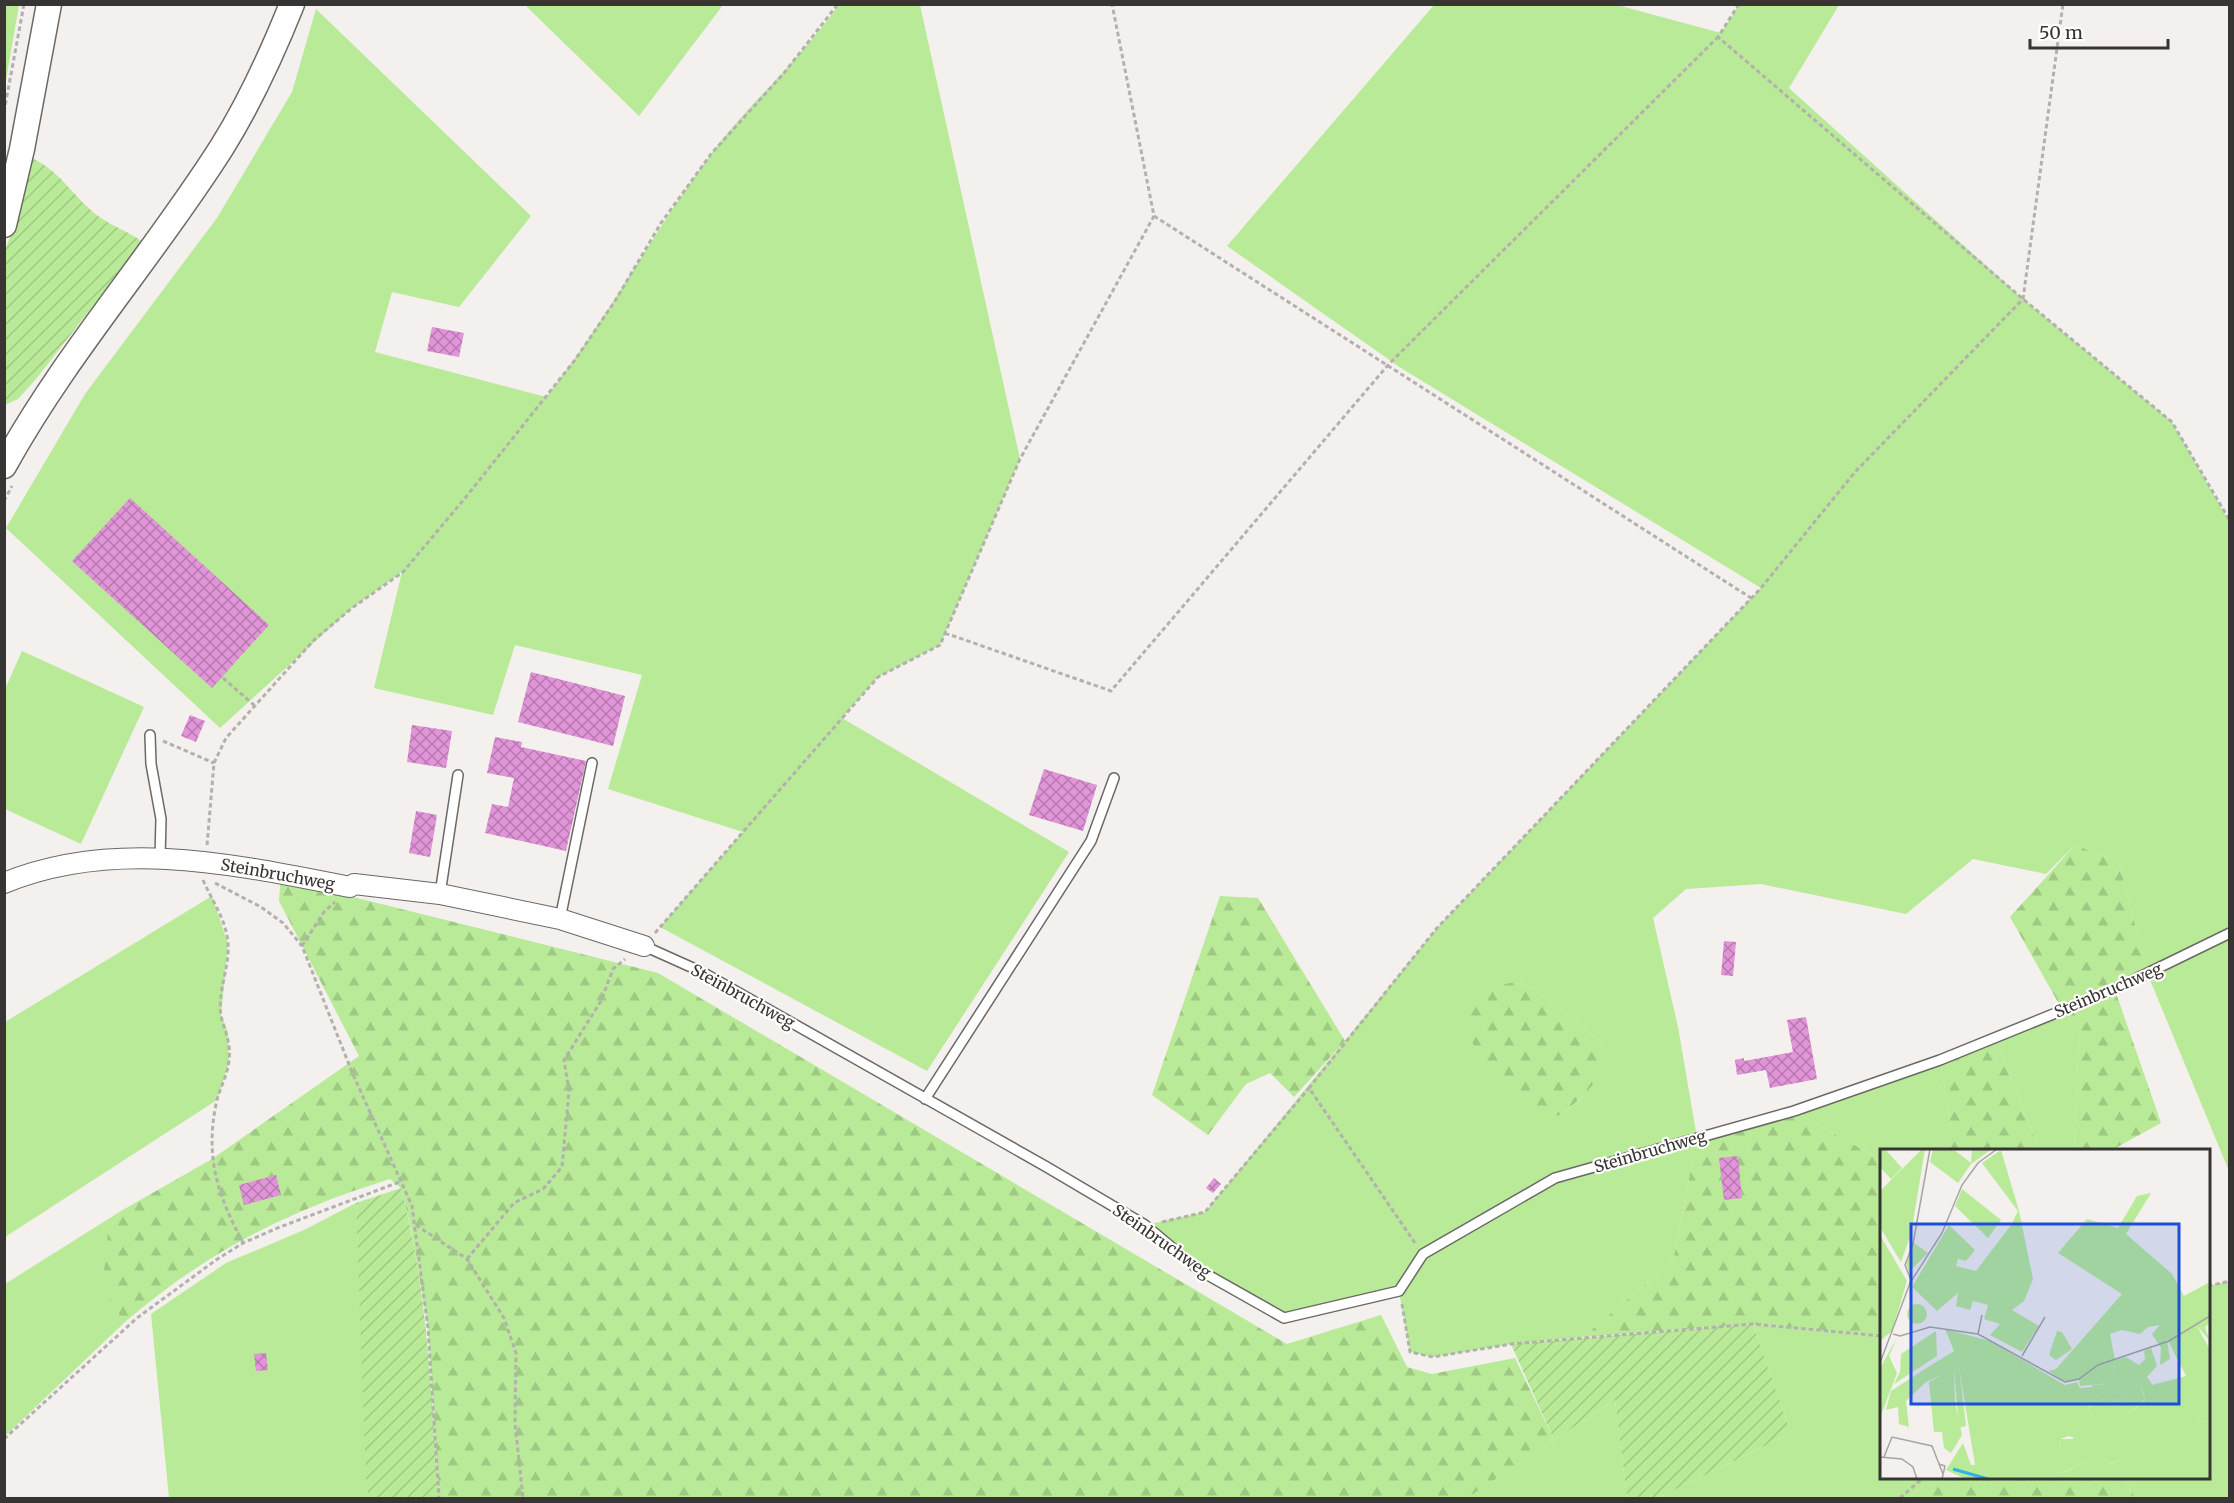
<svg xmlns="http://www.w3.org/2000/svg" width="2234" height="1503" font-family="Merriweather,serif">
	<defs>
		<pattern id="forest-firs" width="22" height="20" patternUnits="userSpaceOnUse" patternTransform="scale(1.5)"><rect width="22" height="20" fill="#b8ea97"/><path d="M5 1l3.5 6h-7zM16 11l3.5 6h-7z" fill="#9fc983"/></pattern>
		<pattern id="garden-furrows" width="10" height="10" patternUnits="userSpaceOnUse" patternTransform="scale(1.5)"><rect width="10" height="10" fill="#b8ea97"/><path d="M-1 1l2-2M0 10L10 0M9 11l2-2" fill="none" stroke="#9fc983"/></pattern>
		<pattern id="building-cross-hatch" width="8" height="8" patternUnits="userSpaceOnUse" patternTransform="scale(1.5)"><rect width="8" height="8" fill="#e194d8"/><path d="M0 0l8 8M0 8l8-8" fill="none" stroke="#b77ab0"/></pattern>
	</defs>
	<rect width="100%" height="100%" fill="#f3f0ed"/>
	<path fill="#b8ea97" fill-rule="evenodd" d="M5 4 19 5 5 86 4 5Z
		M525 5H723L639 116Z
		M838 5H920L1020 459 940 645 878 677 842 718 1069 852 927 1071 660 927 743 832 608 789 642 675 515 645 493 715 374 688 402 572 352 608 220 728 6 528 85 394 217 218 292 92 316 9 531 216 459 307 392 292 375 352 546 397C606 321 651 235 709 157 738 117 776 82 808 44 818 31 830 19 838 5Z
		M1434 5H1617L1721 33 1739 5H1839L1789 88 2023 299 2172 422 2229 521V1171L2148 975 2119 862 2075 845 2046 874 1973 859 1906 914 1761 884 1686 889 1653 918 1678 1027 1697 1138 1673 1261 1583 1337 1511 1344 1433 1357 1410 1352 1399 1291 1284 1318 1199 1270 1145 1225 1205 1212 1437 928 1761 588 1401 368 1227 246ZM1517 982 1533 989 1602 1042C1595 1078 1592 1096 1558 1116Z
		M22 651 144 707 81 844 5 809V689Z
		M212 896 228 944 221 1015 228 1032 229 1063 217 1100 5 1237V1022Z
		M2063 1011 2079 1034 2074 1150H2039L1996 1037Z
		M1940 1060 1951 1127 1930 1150H1882L1881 1160 1794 1111Z
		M356 1203 369 1498H169L151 1314 226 1263 304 1230Z
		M121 1211 108 1233 112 1306 125 1322 5 1436V1284Z
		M2229 1281V1498H2136L2122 1478H2208L2209 1286Z
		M1753 1324 1881 1336 1882 1478H1933L1909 1498H1658L1791 1433Z
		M1615 1400 1627 1498H1470L1469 1496Z"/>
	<path fill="url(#forest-firs)" d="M2075 845 2119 862 2148 975 2115 990 2161 1123 2112 1150H2074L2079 1034 2063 1011 2010 917Z
		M281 874 333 892 658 973 1287 1344 1381 1315 1407 1367 1432 1374 1515 1358 1554 1440 1470 1496V1498H439L428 1328 411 1228 401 1188 390 1179C287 1211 208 1251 125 1322L112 1306 104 1271 108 1233 121 1211 212 1159 359 1056 279 901Z
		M1220 896 1258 898 1345 1041 1294 1097 1270 1073 1246 1084 1208 1135 1152 1095Z
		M1517 982 1533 989 1602 1042C1603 1048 1606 1056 1605 1061 1599 1083 1576 1105 1558 1116L1542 1111 1479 1057 1464 1025C1475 996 1486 986 1517 982Z
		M1996 1037 2039 1150H1930L1951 1127 1940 1060Z
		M1794 1111 1881 1160V1336L1753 1324 1583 1337 1673 1261 1697 1138Z
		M1933 1478H2122L2136 1498H1909Z"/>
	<path fill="url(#garden-furrows)" d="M30 157C63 173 71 195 98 216 112 226 129 232 143 242L36 379 18 399 5 405V250L12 232Z
		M401 1188C428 1290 431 1394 439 1498H369L366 1481 356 1203Z
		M1753 1324 1791 1433 1658 1498H1627L1615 1400 1554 1440 1511 1344Z"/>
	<path fill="url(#building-cross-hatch)" d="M432 327 464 333 459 357 427 351Z
		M130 498 269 625 212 688 72 561Z
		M531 672 625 696 613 746 518 722Z
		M190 715 205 721 196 742 181 736Z
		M412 725 452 731 446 768 407 762Z
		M495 737 522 742 521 747 586 761 566 851 485 833 492 804 508 807 514 778 487 773Z
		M1044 769 1097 785 1083 831 1029 815Z
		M416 811 437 815 430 857 409 853Z
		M1724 941 1736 942 1733 976 1721 975Z
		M1806 1017 1817 1079 1770 1088 1766 1070 1737 1075 1735 1060 1744 1058V1061L1793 1052 1787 1020Z
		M1738 1156 1742 1198 1724 1200 1719 1158Z
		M276 1175 281 1195 244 1205 239 1185Z
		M1214 1178 1221 1184 1213 1193 1206 1188Z
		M266 1353 268 1370 256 1371 254 1354Z"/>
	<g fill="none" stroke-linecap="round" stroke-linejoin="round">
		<g stroke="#6b6966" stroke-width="12">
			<path id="service" d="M150 735 151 764 161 819 160 858
				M440 894 458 775
				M560 919 592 763
				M644 946 702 972 1045 1166 1145 1225 1199 1270 1284 1318 1399 1291 1423 1254 1555 1178 1794 1111 1940 1060 2115 989 2230 933
				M925 1099 1091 841 1114 778"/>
		</g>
		<g stroke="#6b6966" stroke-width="22">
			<path id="minor" d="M4 883C116 837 237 865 350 887L354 884 440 894 560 919 644 946"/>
		</g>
		<g stroke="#6b6966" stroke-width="27">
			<path id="tertiary" d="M4 225 22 149 49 4
				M4 466C66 353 153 256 222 147 250 102 272 54 292 4"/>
		</g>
		<path stroke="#b3b1ae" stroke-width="3" stroke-dasharray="4.5 3" stroke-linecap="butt" d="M1739 4 1718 37 2023 299 2172 422 2230 521
			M4 112 24 4
			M1154 216 1751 598
			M4 501 12 486
			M945 633 1111 691 1388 365 1718 37
			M223 678 254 705
			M163 741 214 763
			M207 845 214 763 226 738 314 640 352 608 403 572 466 497 575 360 615 301 661 223 711 154 784 73 838 4
			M203 880C212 901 226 919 228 943 230 966 217 993 221 1016 225 1032 231 1043 229 1060 228 1075 219 1089 216 1104 205 1159 218 1195 243 1243
			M215 883 261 907 283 923 302 946 352 1072 412 1206 428 1328 439 1498
			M655 933 878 677 940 645 1020 459 1154 216 1112 4
			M302 946 324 912 335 902
			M1162 1222 1205 1212 1309 1088
			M416 1225 467 1259 504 1318 516 1353 515 1423 523 1498
			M1415 1243 1309 1088 1437 928 1761 588 1855 472 2023 299 2063 4
			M467 1259 514 1203 543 1189 562 1167 569 1091 564 1060 601 1001 613 969 625 959
			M2208 1286 2230 1281
			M1402 1304 1410 1352 1433 1357 1511 1344 1753 1324 1882 1336
			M4 1439 137 1318 216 1260 243 1243 280 1227 402 1181
			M1900 1498 1923 1478"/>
		<use href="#service" stroke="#fff" stroke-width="9"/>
		<use href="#minor" stroke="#fff" stroke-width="20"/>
		<use href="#tertiary" stroke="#fff" stroke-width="24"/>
	</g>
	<g text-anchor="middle" stroke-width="4.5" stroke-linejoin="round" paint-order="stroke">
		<g font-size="16" fill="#363534" stroke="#fffefd">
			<text transform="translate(278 874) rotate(10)" y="6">Steinbruchweg</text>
			<text transform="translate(2108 990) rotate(-23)" y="6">Steinbruchweg</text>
			<text transform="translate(743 996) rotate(29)" y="6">Steinbruchweg</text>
			<text transform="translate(1650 1151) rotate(-16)" y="6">Steinbruchweg</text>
			<text transform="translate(1162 1241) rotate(35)" y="6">Steinbruchweg</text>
		</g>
	</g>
	<g transform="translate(1880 1149)">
		<rect width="330" height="330" fill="#f3f0ed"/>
		<path d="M0 0H5L22 19 11 30 0 18ZM42 0H45L31 85 21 113 0 78V42ZM53 0H73L91 14 92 0H112L91 15 78 34 50 13ZM121 1 139 62 153 130 144 152 132 161 159 177 142 203 110 186 120 175 104 170 108 156 93 152 90 161 76 157 78 144 57 162 32 138 69 76 95 101 86 112 78 110 76 117 96 122 131 76 138 62 102 14ZM82 40 121 71 108 89 75 57ZM271 44 246 85 292 125 304 147 330 133V174L325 178 330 192 317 177 330 201V269L305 281 272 236 306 227 280 176 268 178 260 185 242 181 230 185 235 211 232 226 221 235 200 237 199 230 185 233 168 222 176 220 242 145 178 104 207 70 238 79 257 47ZM0 86 27 132 12 182 0 192ZM27 165a10 10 0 1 1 20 0a10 10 0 1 1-20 0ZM56 182 57 207 14 235 20 223 21 205ZM74 219 75 253 82 286 71 304 64 299 62 283H54L49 233ZM45 220 46 233 26 252 29 278 19 275 18 258 6 261 11 242ZM241 234 260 236 265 250 245 268 246 308 229 315 226 303 182 324 180 290H193L199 278 213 270 207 254 225 243 227 256 246 247Z" fill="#b8ea97"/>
		<path d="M280 176 285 178 290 210 280 216 281 199 272 185ZM65 180 110 192 185 236 197 233 200 239 213 238 217 248 207 255 213 270 199 278 200 291 189 287 180 290 183 324 227 302 230 315 246 308 230 273 245 268 265 251 264 245 260 236 221 235 232 226 235 211 246 208 259 216 265 210 264 202 271 199 277 217 267 228 305 281 330 269V330H86L66 321 83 294 91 316H95L79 218 46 233 43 227 45 220 74 202ZM177 182 182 183 192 200 176 211 169 206ZM17 189 9 207 17 224 0 269V219Z" fill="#b8ea97"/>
		<path d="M34 94 48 104 29 123 26 115ZM79 217 86 277 79 279 74 219ZM241 234 246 247 226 256 225 243 217 248 212 236Z" fill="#b8ea97"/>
		<path fill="none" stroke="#37b0e4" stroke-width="3" d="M73 320 108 330"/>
		<path fill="none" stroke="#a7a5a3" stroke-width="1.5" d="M31 131 25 116 33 95 50 0M13 185 20 187 50 178 98 185 185 233 199 230 218 216 289 192 330 167M98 185 102 166M142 207 165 168M0 214 30 134 62 84 82 36 98 14 117 0M0 308 22 310 33 318 37 330M4 308 12 288 52 297 63 325M59 315 65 317 62 330"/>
		<path fill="#1d4ed8" fill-opacity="0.15" stroke="#1d4ed8" stroke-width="3" d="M31 75H299V255H31Z"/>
		<rect width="330" height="330" fill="none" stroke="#363534" stroke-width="3"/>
	</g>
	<rect width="2234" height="1503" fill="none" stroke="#363534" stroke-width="12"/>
	<path d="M2030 39v9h138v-9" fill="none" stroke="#363534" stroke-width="3"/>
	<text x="2039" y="39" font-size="18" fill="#363534" stroke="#fffefd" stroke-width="4.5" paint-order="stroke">50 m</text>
</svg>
